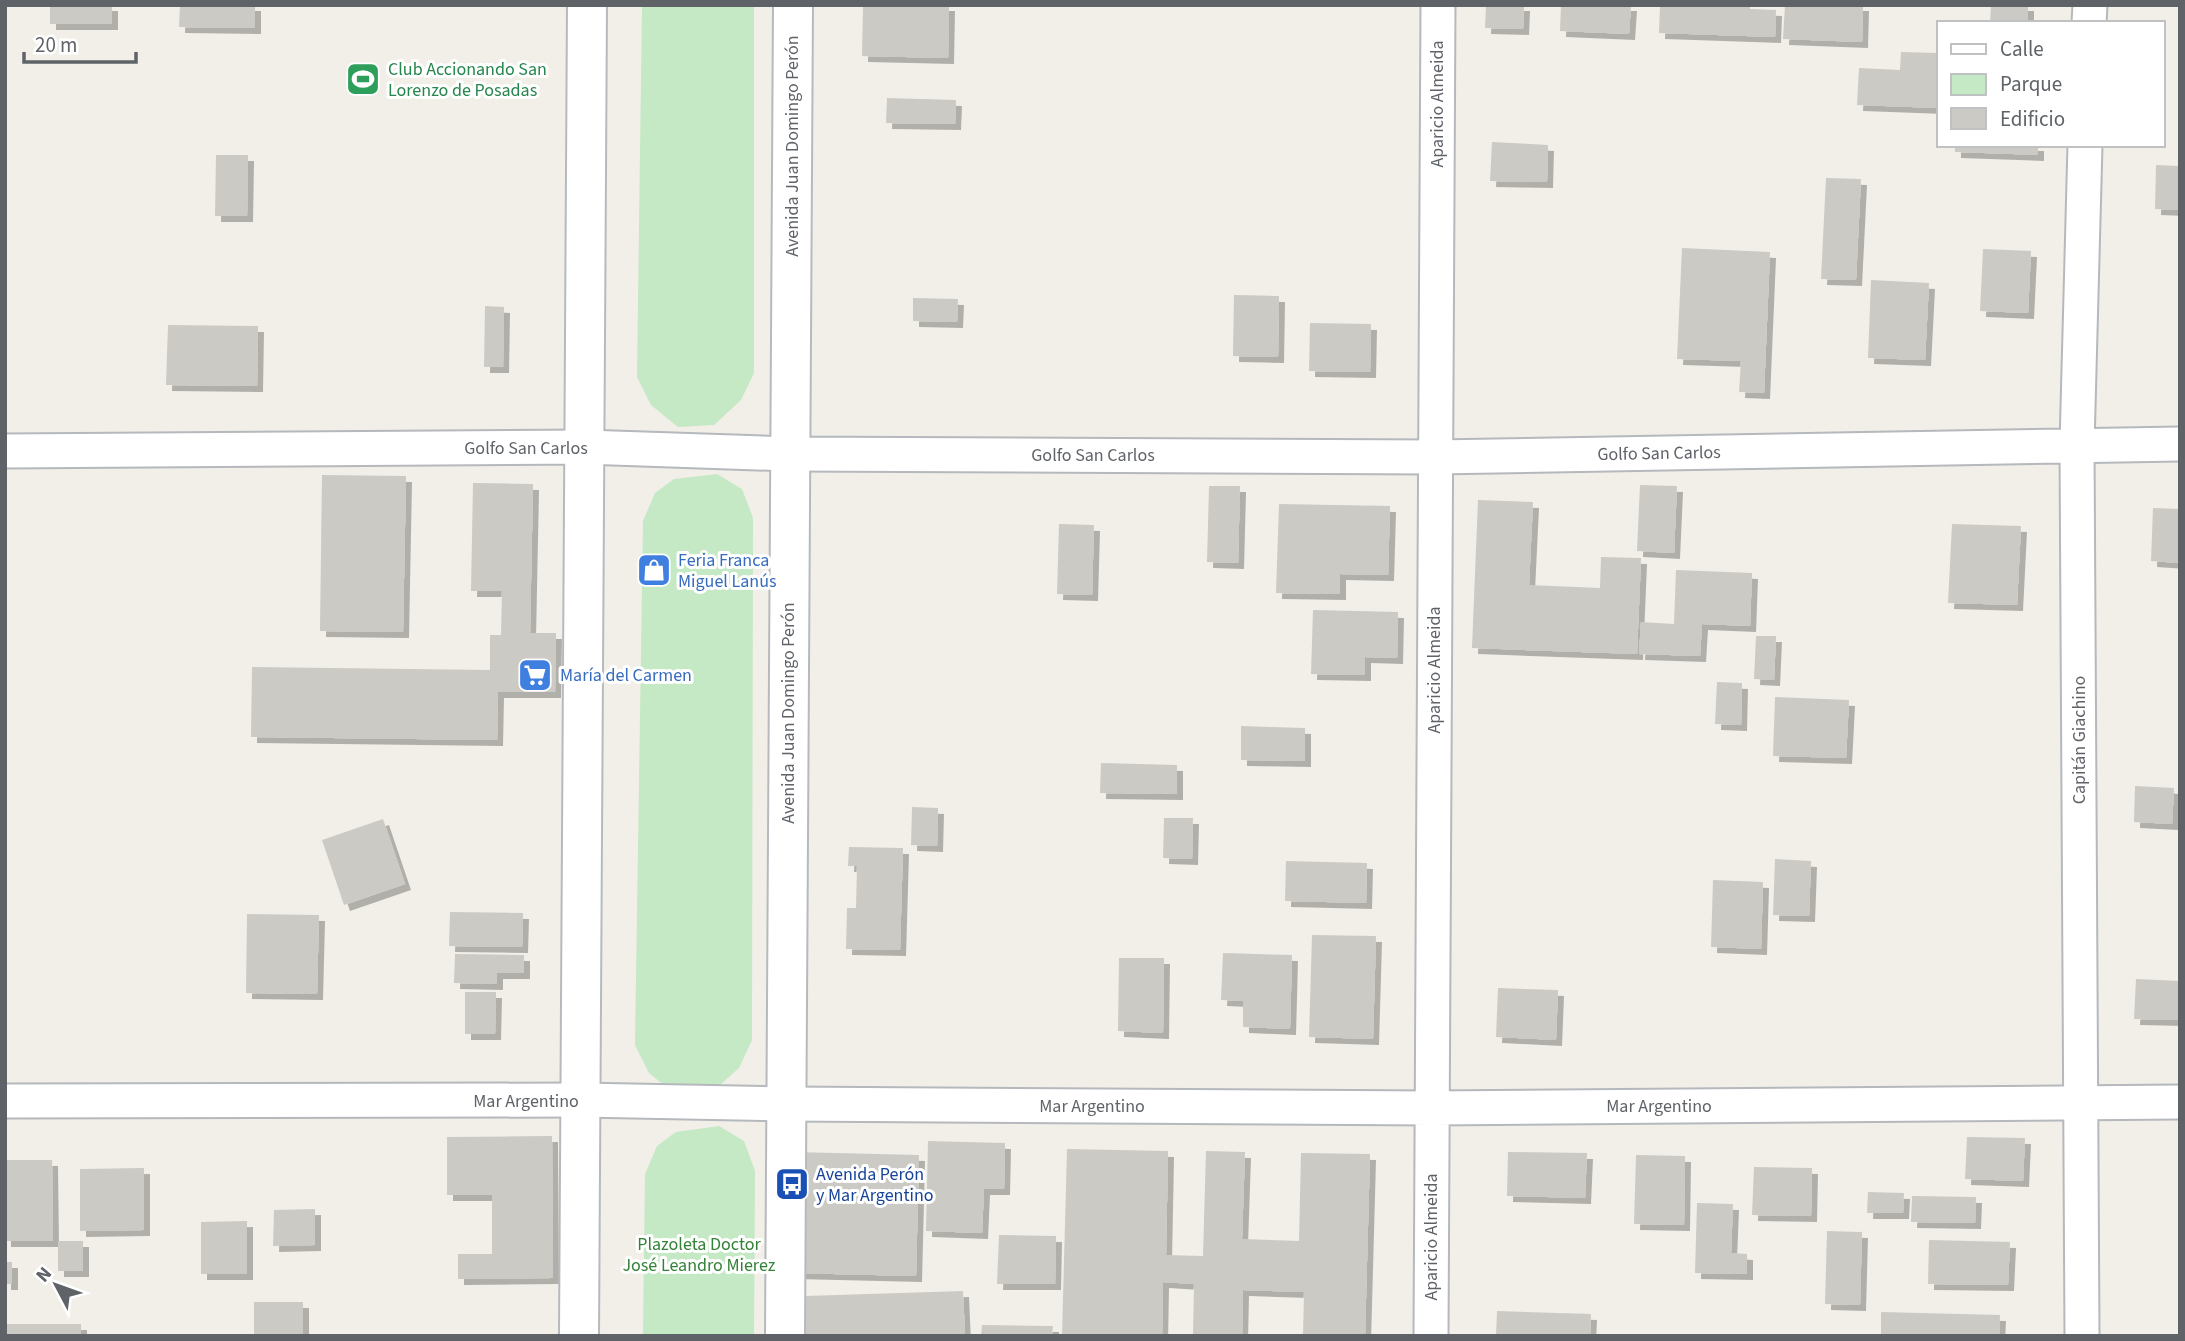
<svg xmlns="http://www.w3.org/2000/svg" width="2185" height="1341" font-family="'Source Sans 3',sans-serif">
	<defs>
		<filter id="shadow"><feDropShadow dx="6" dy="6" stdDeviation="0" flood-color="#0004"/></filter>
	</defs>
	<rect width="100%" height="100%" fill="#f1efe8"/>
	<path fill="#c5e8c5" d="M642 5H754V373L741 400 714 425 678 427 651 405 637 377Z
		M717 474 742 489 753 518 752 1040 739 1068 712 1092 676 1095 649 1073 635 1045 643 521 655 493 674 479Z
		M719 1126 744 1141 755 1171 754 1336H643L645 1174 657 1146 676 1132Z"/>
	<path fill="#cccac5" filter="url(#shadow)" d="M50 5H112V24H50Z
		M180 5H255V28L179 27Z
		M863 5H949L948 58 862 56Z
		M1486 5H1524L1523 29 1485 28Z
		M1561 5H1631L1629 34 1560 31Z
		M1660 5H1750V9L1776 10 1775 37 1659 33Z
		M1785 5H1863L1862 42 1783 39Z
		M1991 5H2028V23H1990Z
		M1901 52 1938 53V108L1857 105 1859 68 1900 70Z
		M887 98 956 100 955 124 886 123Z
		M1492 142 1548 145 1547 182 1490 181Z
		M1955 145H2038V155L1955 152Z
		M216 155H248L247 216H215Z
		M2156 165 2180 166V210L2155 209Z
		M1826 178 1861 179 1856 280 1821 279Z
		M1682 248 1770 252 1764 393 1739 392 1741 361 1677 359Z
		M1983 249 2031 251 2028 313 1980 311Z
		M1871 280 1929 283 1925 360 1868 358Z
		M1234 295 1279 296 1278 357 1233 356Z
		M913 298 958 299 957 322 913 321Z
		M485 306 504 307 503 367H484Z
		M1310 323 1371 324 1370 372 1309 371Z
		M168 325 258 326 257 386 166 385Z
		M322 475 406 476 403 632 320 631Z
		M473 483 533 484 530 633H556L555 692H498L497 740 251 737 252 667 490 670V635H501L502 591H471Z
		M1640 485 1677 486 1674 553 1637 551Z
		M1209 486H1240L1238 563 1207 562Z
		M1478 500 1533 502 1529 585 1600 588 1601 557 1641 558 1637 654 1472 648Z
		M1279 504 1390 506 1388 575 1340 574V594L1276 593Z
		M2153 508 2180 509V563L2151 561Z
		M1059 524 1094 525 1092 595 1057 594Z
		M1952 524 2021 526 2017 605 1948 603Z
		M1676 570 1752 573 1750 626 1702 624 1700 656 1639 654 1641 622 1674 624Z
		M1313 610 1398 612 1397 658 1365 657V675L1311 674Z
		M1756 636H1776L1774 680 1754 679Z
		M1717 682 1742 683 1741 725 1715 724Z
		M1775 697 1849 700 1846 758 1773 756Z
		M1241 726 1305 728V761L1241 760Z
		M1101 763 1177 765V794L1100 793Z
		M2135 786 2174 788 2172 824 2134 822Z
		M912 807 938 808 937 846 911 845Z
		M1164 818H1193L1192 859 1163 858Z
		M383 819 405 884 344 905 322 840Z
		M849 847 903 848 900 950 846 949 847 908H856L857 866H848Z
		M1775 859 1811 861 1809 916 1773 915Z
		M1286 861 1367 863 1366 903 1285 901Z
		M1713 880 1763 882 1761 949 1711 947Z
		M450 912 523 913 522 947 449 946Z
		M247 914 319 915 317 994 246 993Z
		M1312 935 1376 936 1373 1039 1309 1037Z
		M1223 953 1292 955 1290 1029 1243 1027V1001L1221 1000Z
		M455 954 524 955V973H497V984L454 983Z
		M1119 958H1164L1163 1033 1118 1031Z
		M2136 979 2180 981V1020L2134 1019Z
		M1498 988 1558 990 1556 1040 1496 1037Z
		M465 992H496L495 1034H465Z
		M552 1136 553 1278 458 1279V1254H492V1195H447V1137Z
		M1967 1137 2025 1138 2023 1181 1965 1179Z
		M928 1141 1005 1143 1004 1189H984L982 1233 926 1231Z
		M1067 1149 1168 1151 1166 1255 1203 1256 1206 1151 1245 1152 1242 1239 1299 1241 1301 1153 1370 1154 1365 1336H1303L1304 1292 1243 1290 1242 1336H1193L1194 1284 1163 1282 1162 1336H1062Z
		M793 1152 919 1155 916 1276 790 1273Z
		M1508 1152 1587 1153 1585 1198 1507 1196Z
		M1636 1155 1685 1156 1684 1225 1634 1224Z
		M5 1160H52L53 1241H5Z
		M1754 1167 1812 1168 1811 1216 1752 1215Z
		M144 1168V1230L80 1231V1169Z
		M1868 1192 1904 1193 1903 1213H1867Z
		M1912 1196 1976 1197 1975 1223 1911 1222Z
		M1697 1203 1733 1204 1731 1253 1747 1254V1274L1695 1273Z
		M315 1209V1245L273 1246 274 1210Z
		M247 1221V1274H201V1222Z
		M1827 1231 1862 1232 1860 1305 1825 1304Z
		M999 1235 1056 1236 1055 1284H997Z
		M1929 1240 2010 1242 2008 1285 1928 1284Z
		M58 1241H83V1271H58Z
		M5 1262H12V1284H5Z
		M963 1291 965 1336H806L805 1296Z
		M254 1302H303V1336H254Z
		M1497 1311 1591 1314 1590 1336H1496Z
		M1881 1312 2000 1315 1999 1336H1881Z
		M5 1324H81V1336H5Z
		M982 1325 1053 1326 1052 1336H981Z"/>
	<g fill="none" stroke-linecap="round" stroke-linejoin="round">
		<g stroke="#b5b8bc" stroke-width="37">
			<path id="street" d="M2089 23 2090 5
				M5 451 584 447 790 454 1435 457 2180 444
				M5 1101 580 1100 786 1104 1432 1108 2180 1102
				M1431 1336 1438 5
				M2082 1336 2077 445 2085 145"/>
		</g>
		<g stroke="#b6babf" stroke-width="42">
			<path id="secondary" d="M579 1336 587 5
				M785 1336 793 5"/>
		</g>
		<use href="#street" stroke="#fff" stroke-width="33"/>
		<use href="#secondary" stroke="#fff" stroke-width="38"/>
	</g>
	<defs>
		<g id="stadium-square" transform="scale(1.75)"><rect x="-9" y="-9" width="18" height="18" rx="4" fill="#2e9e5b" stroke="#fff"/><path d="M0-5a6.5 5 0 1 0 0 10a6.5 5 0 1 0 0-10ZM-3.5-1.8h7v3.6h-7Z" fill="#fff"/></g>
		<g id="shop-square" transform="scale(1.75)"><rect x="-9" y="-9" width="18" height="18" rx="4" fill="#3f7fe0" stroke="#fff"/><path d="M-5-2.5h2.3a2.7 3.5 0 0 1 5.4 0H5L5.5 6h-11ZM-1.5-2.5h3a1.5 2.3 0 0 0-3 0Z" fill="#fff"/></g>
		<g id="supermarket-square" transform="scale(1.75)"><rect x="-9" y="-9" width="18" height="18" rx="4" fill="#3f7fe0" stroke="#fff"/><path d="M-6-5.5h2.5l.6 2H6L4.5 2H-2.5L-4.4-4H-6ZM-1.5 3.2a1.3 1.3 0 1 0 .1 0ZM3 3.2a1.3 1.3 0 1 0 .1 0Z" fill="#fff"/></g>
		<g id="bus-square" transform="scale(1.75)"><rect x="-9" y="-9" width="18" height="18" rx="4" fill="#1a4fb4" stroke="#fff"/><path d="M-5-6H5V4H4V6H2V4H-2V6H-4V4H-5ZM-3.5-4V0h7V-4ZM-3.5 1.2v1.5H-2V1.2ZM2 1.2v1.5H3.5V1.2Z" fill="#fff"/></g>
	</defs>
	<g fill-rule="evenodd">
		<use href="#stadium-square" x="363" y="79"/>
		<use href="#shop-square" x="654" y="570"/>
		<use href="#supermarket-square" x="535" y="675"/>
		<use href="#bus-square" x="792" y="1184"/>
	</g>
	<g text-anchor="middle" stroke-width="6" stroke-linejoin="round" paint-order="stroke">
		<g font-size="18" fill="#27864d" stroke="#fff" text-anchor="start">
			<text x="388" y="75">Club Accionando San<tspan x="388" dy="21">Lorenzo de Posadas</tspan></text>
		</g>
		<g font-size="18" fill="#5f6368" stroke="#fff">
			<text transform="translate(1437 104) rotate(-90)" y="6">Aparicio Almeida</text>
			<text transform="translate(792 146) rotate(-90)" y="6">Avenida Juan Domingo Perón</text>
			<text x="526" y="454">Golfo San Carlos</text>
			<text transform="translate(1659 453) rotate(-1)" y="6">Golfo San Carlos</text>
			<text x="1093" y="461">Golfo San Carlos</text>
			<text transform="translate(1434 670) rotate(-90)" y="6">Aparicio Almeida</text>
			<text transform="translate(788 713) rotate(-90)" y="6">Avenida Juan Domingo Perón</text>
			<text transform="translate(2079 740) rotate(-90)" y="6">Capitán Giachino</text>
			<text x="526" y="1107">Mar Argentino</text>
			<text x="1092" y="1112">Mar Argentino</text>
			<text x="1659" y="1112">Mar Argentino</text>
			<text transform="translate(1431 1237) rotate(-90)" y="6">Aparicio Almeida</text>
		</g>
		<g font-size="18" fill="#366cbe" stroke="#fff" text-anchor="start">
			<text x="678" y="566">Feria Franca<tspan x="678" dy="21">Miguel Lanús</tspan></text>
			<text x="560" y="681">María del Carmen</text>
		</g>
		<g font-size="18" fill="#164399" stroke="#fff" text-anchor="start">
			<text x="816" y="1180">Avenida Perón<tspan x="816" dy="21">y Mar Argentino</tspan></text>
		</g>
		<g font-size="18" fill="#348238" stroke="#fff">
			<text x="699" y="1250">Plazoleta Doctor<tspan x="699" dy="21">José Leandro Mierez</tspan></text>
		</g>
	</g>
	<rect width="2185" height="1341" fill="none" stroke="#5f6368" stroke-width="14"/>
	<rect x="1937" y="21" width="228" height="126" fill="#ffffff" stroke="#bfc1c3" stroke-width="2"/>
	<rect x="1951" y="44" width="35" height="10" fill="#ffffff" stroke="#bfc1c3" stroke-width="2"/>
	<text x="2000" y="56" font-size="21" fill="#5f6368">Calle</text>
	<rect x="1951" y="74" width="35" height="21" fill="#c5e8c5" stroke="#bfc1c3" stroke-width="2"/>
	<text x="2000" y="91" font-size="21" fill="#5f6368">Parque</text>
	<rect x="1951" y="108" width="35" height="21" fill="#cccac5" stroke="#bfc1c3" stroke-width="2"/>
	<text x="2000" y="126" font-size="21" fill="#5f6368">Edificio</text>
	<g transform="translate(56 1285) rotate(311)" stroke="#ffffff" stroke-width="5" paint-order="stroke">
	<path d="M0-5L12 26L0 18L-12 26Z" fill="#5f6368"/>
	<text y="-10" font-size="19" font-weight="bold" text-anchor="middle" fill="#5f6368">N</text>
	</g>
	<path d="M24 52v10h112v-10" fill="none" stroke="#5f6368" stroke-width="3.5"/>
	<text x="35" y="52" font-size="21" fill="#5f6368" stroke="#ffffff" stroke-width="5" paint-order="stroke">20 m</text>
</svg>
